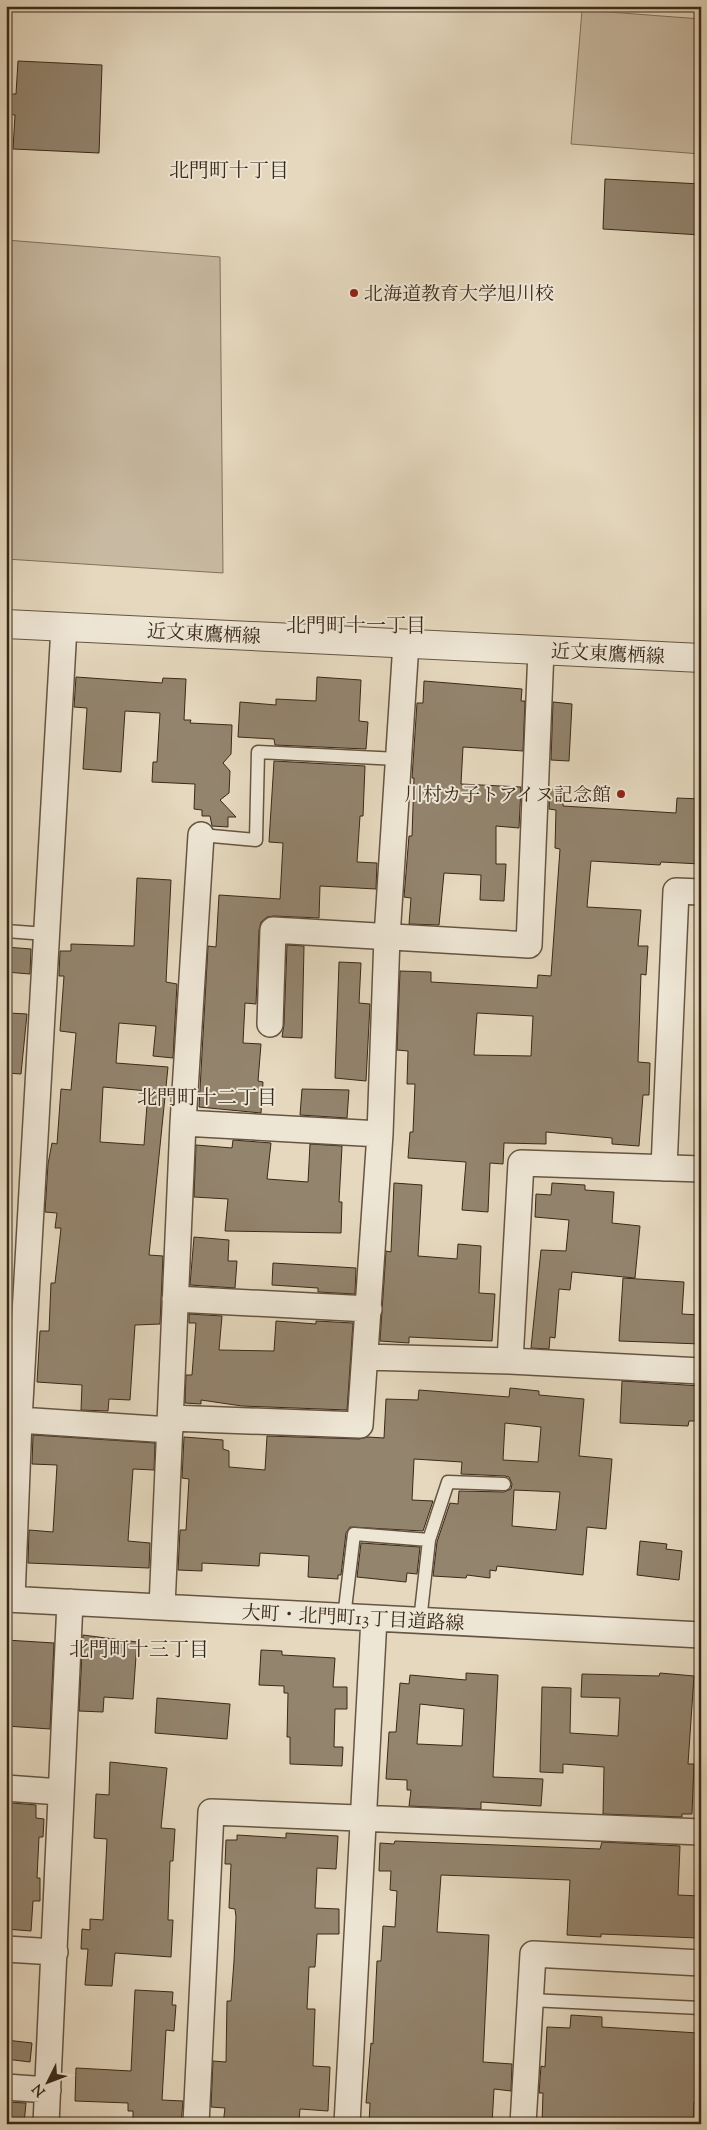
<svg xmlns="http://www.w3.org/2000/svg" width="707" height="2130" font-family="'Sorts Mill Goudy','Noto Serif JP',serif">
	<rect width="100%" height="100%" fill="#e5d8be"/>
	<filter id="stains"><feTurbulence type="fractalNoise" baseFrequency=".004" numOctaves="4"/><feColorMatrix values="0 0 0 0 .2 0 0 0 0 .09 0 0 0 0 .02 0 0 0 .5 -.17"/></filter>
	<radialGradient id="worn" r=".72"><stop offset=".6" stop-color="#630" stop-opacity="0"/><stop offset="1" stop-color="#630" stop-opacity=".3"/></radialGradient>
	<path fill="#c8baa2" stroke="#81725d" d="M582 10 701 19V154L571 144Z
		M6 240 220 257 223 573 6 559Z"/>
	<path fill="#93846e" stroke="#3a2918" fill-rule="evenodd" d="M18 61 102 65 99 153 13 149 15 115 6 114 7 94H16Z
		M605 179 701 184V235L603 229Z
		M76 677 162 683 163 678 186 679 184 720H191L190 723 232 725 231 754 223 763 230 771 229 793 220 800 236 817H228V827L212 826 210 816H202V810L194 809 195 784 152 782 153 762H157L160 713 125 711 121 772 83 769 87 708 74 707Z
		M317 677 361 680 359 721 368 722 366 749 275 745 274 739 238 737 240 702 276 705V699L316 701Z
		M424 681 522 689 521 701H525L523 751 463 747 461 784 521 787 519 828 496 826V864H506L504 901 480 900 481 875 444 873 439 925 409 924 411 898 404 897 409 836H412L414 778H412L417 703H423Z
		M553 702 572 704 569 761 551 760Z
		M274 761 365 766 363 816H360L357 862 377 863 376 889 320 886 319 918 274 916 267 917 261 922 259 930 256 1004 245 1003 243 1043 261 1044 258 1081 263 1082 261 1113 199 1107 208 946 216 947 219 895 280 899 283 843 269 842Z
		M550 789 564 790 563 806 676 813 677 798 701 799V864L661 862 660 865 591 861 587 907 641 910 638 946H648L646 975 641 974 638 1062 650 1063 649 1095H643L639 1146 612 1144V1138L546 1132V1144L504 1143 503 1164 490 1163 488 1212 462 1210 466 1162 408 1158 410 1132H413L415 1084H407L408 1051 397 1050 400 971 431 972V982L537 988 538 975 551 976 560 849 555 848 556 810 549 809ZM477 1013 533 1016 531 1056 474 1055Z
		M137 878 171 880 166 982 177 984 173 1058 153 1056 156 1026 119 1023 116 1063 168 1067 149 1255 163 1256 160 1324 135 1325 130 1400 109 1399 108 1411 81 1410 82 1385 37 1382 40 1331H49L51 1283H55L61 1228H55L57 1213 45 1212 48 1164 52 1143 57 1144 61 1089 71 1090 76 1033 60 1031 64 976H59L60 951H71V944L134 946ZM103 1087 148 1091 144 1145 100 1142Z
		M287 945 304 946 302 1038 282 1037 284 1024Z
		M6 947 31 949 30 974 6 972Z
		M339 962 361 963 359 1003 370 1004 366 1081 335 1078Z
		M9 1013 27 1014 21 1074 6 1073Z
		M302 1089 349 1090 347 1118 300 1115Z
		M233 1140 271 1143 267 1179 308 1182 310 1144 342 1146 339 1202H342L341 1233 225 1231 228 1199 194 1197 196 1145 232 1148Z
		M394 1183 422 1185 418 1256 457 1259 458 1244 481 1246 479 1293 495 1294 492 1341 409 1337V1343L380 1341 386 1251 391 1252Z
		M552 1183 585 1185V1190L614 1192 612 1223 640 1226 635 1278 572 1272 570 1290 559 1289 555 1338 550 1337 549 1349 531 1348 541 1250 566 1251 569 1220 535 1217 536 1194 551 1195Z
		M194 1237 229 1240 228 1261H237L235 1288 190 1285Z
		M273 1263 356 1268 355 1294 318 1292V1288L272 1285Z
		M623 1278 684 1282 682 1314 701 1315V1344L619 1341Z
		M189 1314 222 1316 219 1350 274 1351 276 1321 316 1324V1321L353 1323 347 1410 242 1406 201 1400V1404L185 1403 186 1375H192L196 1323H189Z
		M622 1381 701 1386V1421H689L688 1426 620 1423Z
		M510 1388 539 1391V1395L584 1399 579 1456 612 1459 606 1529 587 1527 583 1575 497 1566 496 1571 490 1570V1578L467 1575 466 1578 433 1576 437 1542 450 1503 458 1504 459 1491 504 1492 511 1489 512 1484 509 1477 505 1476 461 1474 462 1462 414 1459 412 1500 433 1501 423 1531 350 1527 346 1533 341 1575H338V1579L308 1577 309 1556 260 1553 259 1566 202 1563V1571L178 1570 180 1530H186L189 1479 182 1478 184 1437 223 1440V1449L229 1451V1467L265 1470 267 1436 359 1439 368 1437 384 1438 386 1399 418 1400 419 1390 509 1397ZM505 1423 541 1427 538 1462 503 1460ZM514 1490 560 1492 556 1530 512 1526Z
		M33 1435 155 1443 154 1470 133 1469 128 1541 150 1543 149 1568 28 1563 29 1530 53 1532 57 1465 32 1464Z
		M640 1541 667 1544 666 1549 682 1551 679 1580 637 1575Z
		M361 1543 420 1547 417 1574 407 1573 406 1582 357 1577Z
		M83 1635 137 1642 133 1699 104 1697 103 1712 79 1711Z
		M6 1640 54 1643 50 1729 6 1726Z
		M261 1650 282 1651V1655L335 1658 333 1687H347V1709H335L334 1747H343L342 1766 290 1764V1737H287L288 1693H284V1686L259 1685Z
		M466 1673 498 1675 493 1777 543 1779 541 1806 481 1802V1809L409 1806 411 1790H407V1780L386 1779 389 1732H396L400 1683 409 1684 410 1675 466 1680ZM420 1704 464 1709 462 1746 417 1744Z
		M660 1673 694 1676 688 1764H694L692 1814H682V1817L603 1814 604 1767 563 1764V1773L540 1772 542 1687 571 1688 570 1733 618 1736 620 1698 581 1697 582 1674 659 1676Z
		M157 1698 230 1704 227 1739 155 1733Z
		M110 1762 167 1768 161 1828 175 1829 173 1861H170L168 1920H173L171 1957 115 1953 112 1986 85 1985 88 1949H81L82 1929 90 1930V1919L103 1920 107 1839 94 1838 96 1794 109 1795Z
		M12 1803 36 1805V1818L44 1819 43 1837H39L37 1878H40V1901H33L31 1931 6 1929V1842H10Z
		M286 1833 338 1836 336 1869 317 1868 315 1908 339 1909V1934H317L315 1967H309L307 2009H315L313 2066 330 2067 328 2111 300 2109 299 2122 251 2120V2124H223L225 2108 211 2107 213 2061 226 2062 227 2001H231L234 1961 236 1917 235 1909 229 1908 231 1864H225L226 1840H237V1835L286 1838Z
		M395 1841 600 1849 602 1842 680 1846 678 1895 700 1896 698 1938 601 1934V1937L567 1935 570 1880 441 1875 437 1932 489 1935 483 2062 512 2064 511 2091 494 2089 492 2124H369L370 2103H366L371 2043 373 2044 377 1961H381L383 1926 395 1927 397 1891 390 1890 391 1871H379L380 1843 394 1844Z
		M135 1990 173 1992 172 2005H176L174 2031 166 2030 162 2100 183 2101 181 2124H133V2111H128V2103L75 2101 76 2068 131 2071Z
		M571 2015 602 2017V2027L698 2033 696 2061H701V2103L694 2102 693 2124H542L543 2093H539L541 2066 545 2067 547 2027 570 2028Z
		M6 2040 32 2043 30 2062 6 2059Z
		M6 2102 26 2103 24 2124H6Z"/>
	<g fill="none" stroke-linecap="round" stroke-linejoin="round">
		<g stroke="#655542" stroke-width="15">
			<path id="service" d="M201 835 256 840 258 752 398 759
				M6 931 46 934
				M344 1617 354 1534 429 1540
				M420 1621 429 1540 448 1482 504 1484
				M530 2000 701 2008"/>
		</g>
		<g stroke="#655542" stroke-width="28">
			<path id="minor" d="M270 1024 273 930 529 945 541 650
				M183 1123 380 1134
				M664 1168 676 891 701 892
				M175 1299 369 1309
				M365 1357 510 1361 701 1371
				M510 1361 521 1163 701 1169
				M170 1418 360 1425 380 1134 387 937 406 643
				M19 1420 170 1430
				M6 1599 701 1635
				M12 1599 19 1420 64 627
				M162 1607 183 1123 201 835
				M6 1788 60 1792
				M6 1949 55 1952
				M6 2087 48 2090
				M46 2124 70 1602
				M196 2124 211 1812 701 1832
				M347 2124 374 1618
				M523 2124 533 1954 701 1963"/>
		</g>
		<g stroke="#655542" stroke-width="30">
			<path id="tertiary" d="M6 624 701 658"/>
		</g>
		<use href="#service" stroke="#eee6d5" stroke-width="12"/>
		<use href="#minor" stroke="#eee6d5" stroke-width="25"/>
		<use href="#tertiary" stroke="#eee6d5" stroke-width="28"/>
	</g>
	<g fill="#8f2418" stroke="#eee6d5" stroke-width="2">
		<circle cx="354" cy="293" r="5"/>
		<circle cx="621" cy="794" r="5"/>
	</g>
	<g text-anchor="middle" stroke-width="4" stroke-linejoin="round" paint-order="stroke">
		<g font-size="19" fill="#3a2918" stroke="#eee6d5" text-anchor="start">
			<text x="364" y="300">北海道教育大学旭川校</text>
			<text x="611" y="801" text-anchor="end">川村カ子トアイヌ記念館</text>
		</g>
		<g font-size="19" fill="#3a2918" stroke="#eee6d5">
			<text transform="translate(204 633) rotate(3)" y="7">近文東鷹栖線</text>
			<text transform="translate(608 653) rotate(3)" y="7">近文東鷹栖線</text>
			<text transform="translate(353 1617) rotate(3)" y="7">大町・北門町13丁目道路線</text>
		</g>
		<g font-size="20" fill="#3a2918" stroke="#eee6d5">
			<text x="229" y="177">北門町十丁目</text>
			<text x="356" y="632">北門町十一丁目</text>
			<text x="207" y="1104">北門町十二丁目</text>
			<text x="139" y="1656">北門町十三丁目</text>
		</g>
	</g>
	<rect width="707" height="2130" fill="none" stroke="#e5d8be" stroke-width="25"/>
	<rect x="8" y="8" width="692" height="2115" fill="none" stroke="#3a2918" stroke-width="2.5"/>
	<rect x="12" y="12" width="682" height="2105" fill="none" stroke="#3a2918"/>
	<g transform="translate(48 2082) rotate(228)" stroke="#eee6d5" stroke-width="4" paint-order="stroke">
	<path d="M0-4L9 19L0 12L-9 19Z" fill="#3a2918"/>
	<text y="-8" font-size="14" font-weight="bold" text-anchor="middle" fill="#3a2918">N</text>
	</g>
	<rect width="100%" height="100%" filter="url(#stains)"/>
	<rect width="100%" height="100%" fill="url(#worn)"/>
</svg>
